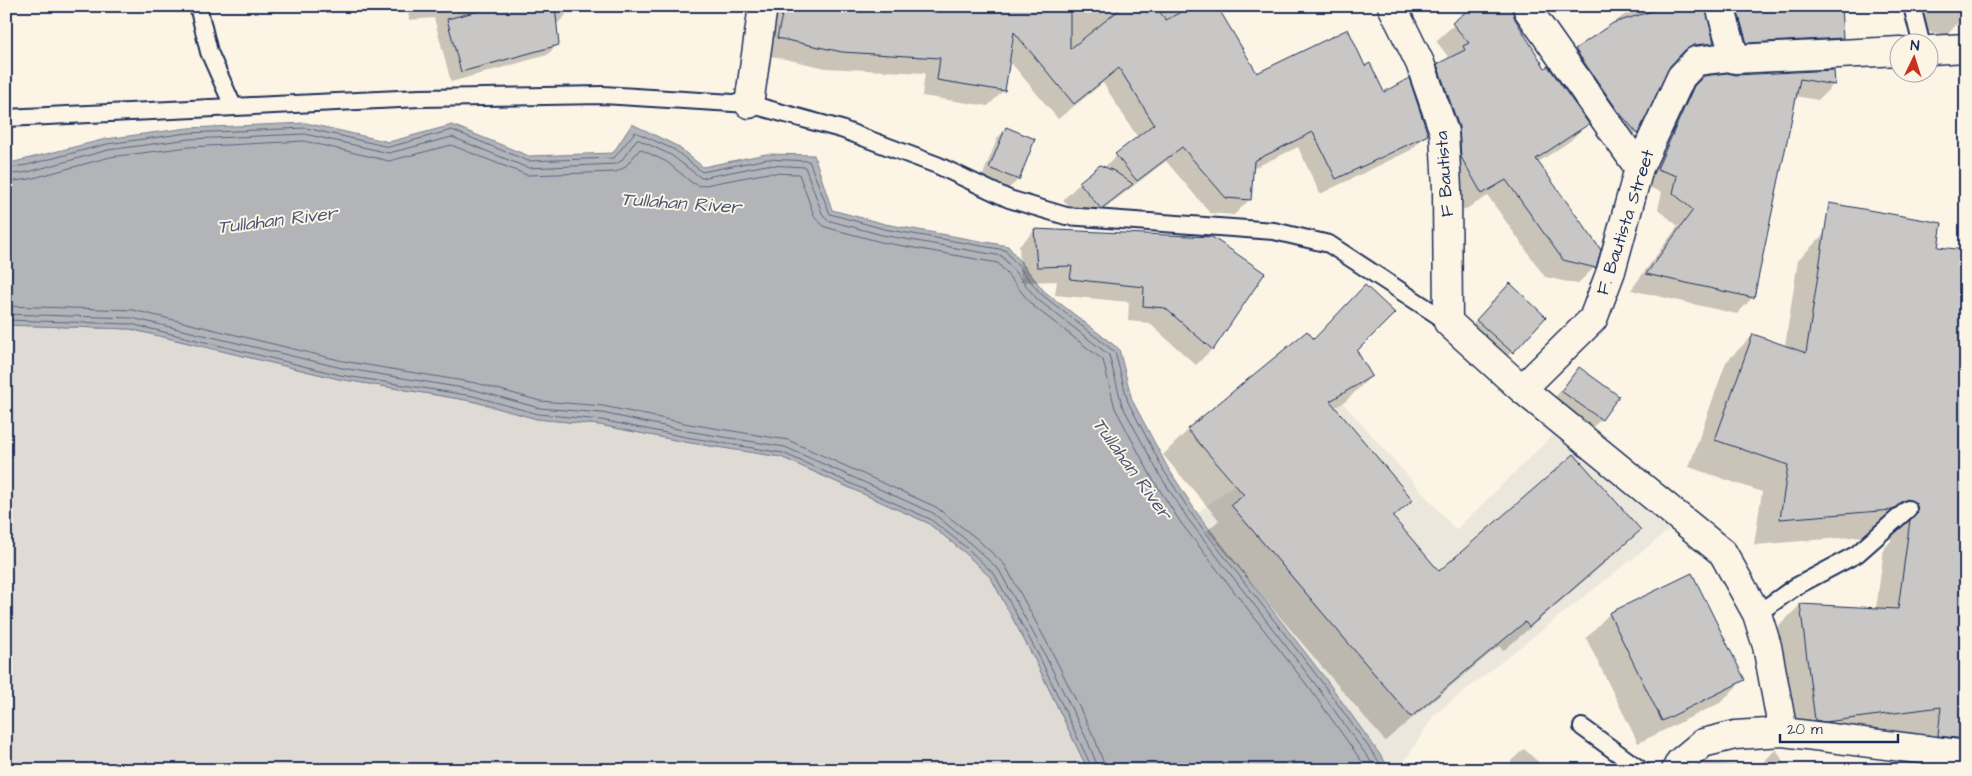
<svg xmlns="http://www.w3.org/2000/svg" width="1972" height="776" font-family="'Architects Daughter',sans-serif">
	<rect width="100%" height="100%" fill="#fcf5e5"/>
	<filter id="ink" filterUnits="userSpaceOnUse"><feTurbulence type="fractalNoise" baseFrequency=".02" numOctaves="2"/><feDisplacementMap in="SourceGraphic" scale="10" xChannelSelector="R" yChannelSelector="G"/><feConvolveMatrix kernelMatrix="1 2 1 2 8 2 1 2 1" color-interpolation-filters="sRGB"/></filter>
	<g filter="url(#ink)">
		<path fill="#ece7dc" d="M1342 402 1456 530 1553 435 1669 530 1434 715 1399 770H1391L1325 678 1197 513Z"/>
		<path fill="#dfdbd4" stroke="#7d8599" d="M6 325 130 329 339 379 472 401 537 419 600 425 685 442 781 457 928 523 964 552 991 578 1035 660 1088 770H6Z"/>
		<path fill="#b2b4b8" stroke="#767f94" d="M306 123 389 142 452 125 529 156 613 153 632 124 677 146 703 167 766 154 814 155 832 210 885 224 1008 246 1044 291 1119 349 1132 400 1168 468 1197 513 1325 678 1391 770H1088L1035 660 991 578 964 552 928 523 781 457 685 442 600 425 537 419 472 401 339 379 130 329 6 325V164L106 139 188 128Z"/>
		<path fill="#0003" d="M408 6H565L566 15 556 25 558 44 547 55 451 82 434 18 409 20Z
			M761 6H1217L1256 75 1365 67 1383 93 1427 134 1411 150 1320 194 1298 147 1252 169 1250 199 1234 215 1210 213 1166 161 1084 224 1063 200 1080 183 1103 168 1138 138 1103 83 1058 119 1008 59 1004 90 988 106 922 96 925 73 826 68 762 54Z
			M1475 6H1536L1517 13 1511 12 1544 69 1587 124 1570 141 1537 163 1595 267 1577 284 1545 277 1488 196 1464 210 1444 175 1420 82 1438 65 1450 59 1436 41Z
			M1636 6H1704L1713 43 1699 56 1680 58 1669 66 1637 133 1624 146 1567 59 1583 45 1601 36 1615 22Z
			M1731 6H1840L1841 38 1824 55 1730 59Z
			M1922 6H1966V18L1960 17 1959 22 1946 35 1918 30Z
			M1833 71V85L1818 100 1795 96 1752 298 1737 314 1631 290 1678 226 1658 209 1662 192 1642 185 1688 93 1704 77Z
			M1007 129 1018 180 1009 188 982 177 998 137Z
			M1035 230 1263 273 1212 349 1196 365 1149 323 1128 321 1129 302 1055 295 1057 281 1021 282 1019 246Z
			M1825 233 1966 252V761L1912 755 1915 733 1797 748 1788 747 1773 632 1800 605 1876 609 1884 549 1891 541V534L1879 526 1864 536 1754 545 1762 492 1689 467 1726 362 1753 335 1785 346 1798 260Z
			M1493 302 1545 317 1495 369 1460 337Z
			M1307 332 1314 340 1356 351 1371 376 1346 401 1334 408 1412 500 1393 518 1439 572 1639 530 1614 555 1503 651 1499 646 1385 741 1207 531 1219 520 1163 455 1188 430Z
			M1579 368 1601 419 1592 428 1553 400Z
			M1691 574 1743 680 1720 703 1638 743 1586 638 1609 614Z
			M1524 749 1547 770H1510L1511 761Z
			M1776 749 1788 770H1697L1705 763 1759 767Z
			M1571 766 1583 770H1567Z
			M1821 767 1847 770H1818Z"/>
		<g fill="none" stroke-linecap="round" stroke-linejoin="round">
			<path stroke="#576482" stroke-width="1" d="M6 168 27 165 107 144 188 133 306 128 389 147 452 130 528 161 614 158 635 132 675 150 702 172 767 159 809 161 830 214 884 229 1005 250 1041 294 1115 352 1128 402 1164 471 1193 516 1321 681 1385 770
				M6 175 28 172 108 150 189 139 305 134 389 153 452 137 528 168 616 164 621 161 637 139 671 155 701 178 767 165 805 167 822 213 827 220 882 235 1002 256 1037 299 1109 355 1122 405 1159 474 1188 519 1316 685 1377 770
				M6 182 30 179 110 157 189 147 304 141 389 161 451 145 527 175 616 172 625 167 640 149 667 162 691 182 700 186 768 173 799 174 815 218 825 227 881 242 998 263 1032 305 1103 360 1115 408 1152 478 1181 523 1310 689 1368 770
				M6 306 133 310 343 361 476 383 540 401 603 406 689 424 788 440 936 507 976 538 1005 565 1052 652 1095 739 1106 770
				M6 314 132 318 342 368 475 390 539 408 602 413 687 431 785 447 933 513 971 544 999 570 1045 655 1088 742 1099 770
				M6 320 131 324 340 375 473 396 538 414 601 420 686 437 783 453 930 519 967 548 995 575 1040 658 1093 770"/>
		</g>
		<path fill="#c8c7c6" stroke="#1b2f5e" d="M498 6H555L559 45 461 72 447 19Z
			M784 6H1070V49L1124 6H1155L1166 20 1192 6H1217L1257 73 1348 29 1365 66 1370 63 1384 92 1409 78 1428 135 1336 179 1313 132 1254 161 1251 200 1226 198 1182 147 1137 181 1115 154 1154 124 1119 68 1074 104 1014 32 1005 91 937 80 940 58 842 52 777 38Z
			M1473 6H1511L1515 19 1545 68 1548 66 1589 124 1536 159 1601 250 1596 268 1563 260 1506 180 1482 194 1461 157 1459 127 1437 64 1465 50 1463 46 1469 43 1452 23Z
			M1669 6H1705L1714 43 1694 45 1685 50 1670 66 1638 134 1618 111 1575 49 1613 23Z
			M1736 6H1841L1843 38 1747 43Z
			M1834 70 1835 85 1800 79 1754 298 1646 274 1693 210 1673 193 1677 176 1657 169 1694 86 1704 76 1727 73 1736 75Z
			M1006 127 1035 139 1019 180 989 168Z
			M1100 165 1114 171 1133 184 1101 209 1079 182Z
			M1829 203 1942 223 1938 247 1966 250V739L1938 736 1941 707 1825 722 1815 720 1800 604 1898 609 1910 520 1918 512 1916 503 1907 499 1892 510 1780 519 1788 465 1715 440 1753 334 1806 353Z
			M1034 229 1212 237 1265 273 1213 350 1165 308 1143 306 1144 287 1070 279 1072 266 1037 267Z
			M1510 283 1546 317 1513 353 1476 320Z
			M1365 285 1395 313 1357 351 1372 376 1330 401 1413 500 1393 517 1439 571 1574 454 1641 530 1529 627 1525 622 1411 717 1231 505 1244 495 1187 429 1307 331 1314 339Z
			M1579 367 1619 396 1602 420 1561 391Z
			M1692 573 1745 680 1662 721 1609 613Z"/>
		<g fill="none" stroke-linecap="round" stroke-linejoin="round">
			<g stroke="#1b2f5e" stroke-width="20">
				<path id="lane" d="M198 6 209 52 233 106
					M1912 6 1921 42
					M6 118 420 98 603 95 749 104 841 129 937 165 1009 199 1066 216 1274 231 1329 244 1448 322
					M1757 614 1795 587 1857 554 1908 509
					M1582 727 1641 770"/>
			</g>
			<g stroke="#1b2f5e" stroke-width="31">
				<path id="street" d="M1392 6 1420 63 1444 132 1447 189 1448 322 1522 389 1723 553 1757 614 1767 646 1783 732
					M1720 6 1735 59
					M1528 10 1639 168
					M1930 50 1966 48
					M749 104 763 6
					M1522 389 1593 319 1611 271 1639 168 1681 77 1696 61 1729 57 1735 59 1900 51
					M1676 770 1680 762 1703 743 1735 735 1783 732 1966 755"/>
			</g>
			<use href="#lane" stroke="#fcf5e5" stroke-width="16"/>
			<use href="#street" stroke="#fcf5e5" stroke-width="28"/>
		</g>
	</g>
	<g text-anchor="middle" stroke-width="4" stroke-linejoin="round" paint-order="stroke">
		<g font-size="18" fill="#1b2f5e" stroke="#fcf5e5">
			<text transform="translate(1444 174) rotate(-94)" y="6">F Bautista</text>
			<text transform="translate(1625 222) rotate(-72)" y="6">F. Bautista Street</text>
		</g>
		<g font-size="19" font-style="italic" fill="#485779" stroke="#fcf5e5">
			<text transform="translate(681 202) rotate(4)" y="7">Tullahan River</text>
			<text transform="translate(277 219) rotate(-7)" y="7">Tullahan River</text>
			<text transform="translate(1133 468) rotate(54)" y="7">Tullahan River</text>
		</g>
	</g>
	<rect width="1972" height="776" fill="none" stroke="#fcf5e5" stroke-width="25"/>
	<rect x="12" y="12" width="1947" height="751" fill="none" stroke="#1b2f5e" stroke-width="2" filter="url(#ink)"/>
	<g transform="translate(1914 58) rotate(4)"><circle r="24" fill="#fcf5e5" stroke="#a2a6af"/>
	<path d="M0-4L9 19L0 12L-9 19Z" fill="#c8321e"/>
	<text y="-8" font-size="14" font-weight="bold" text-anchor="middle" fill="#1b2f5e">N</text>
	</g>
	<path d="M1780 734v8h118v-8" fill="none" stroke="#1b2f5e" stroke-width="2.5"/>
	<text x="1787" y="734" font-size="15" fill="#1b2f5e" stroke="#fcf5e5" stroke-width="4" paint-order="stroke">20 m</text>
</svg>
